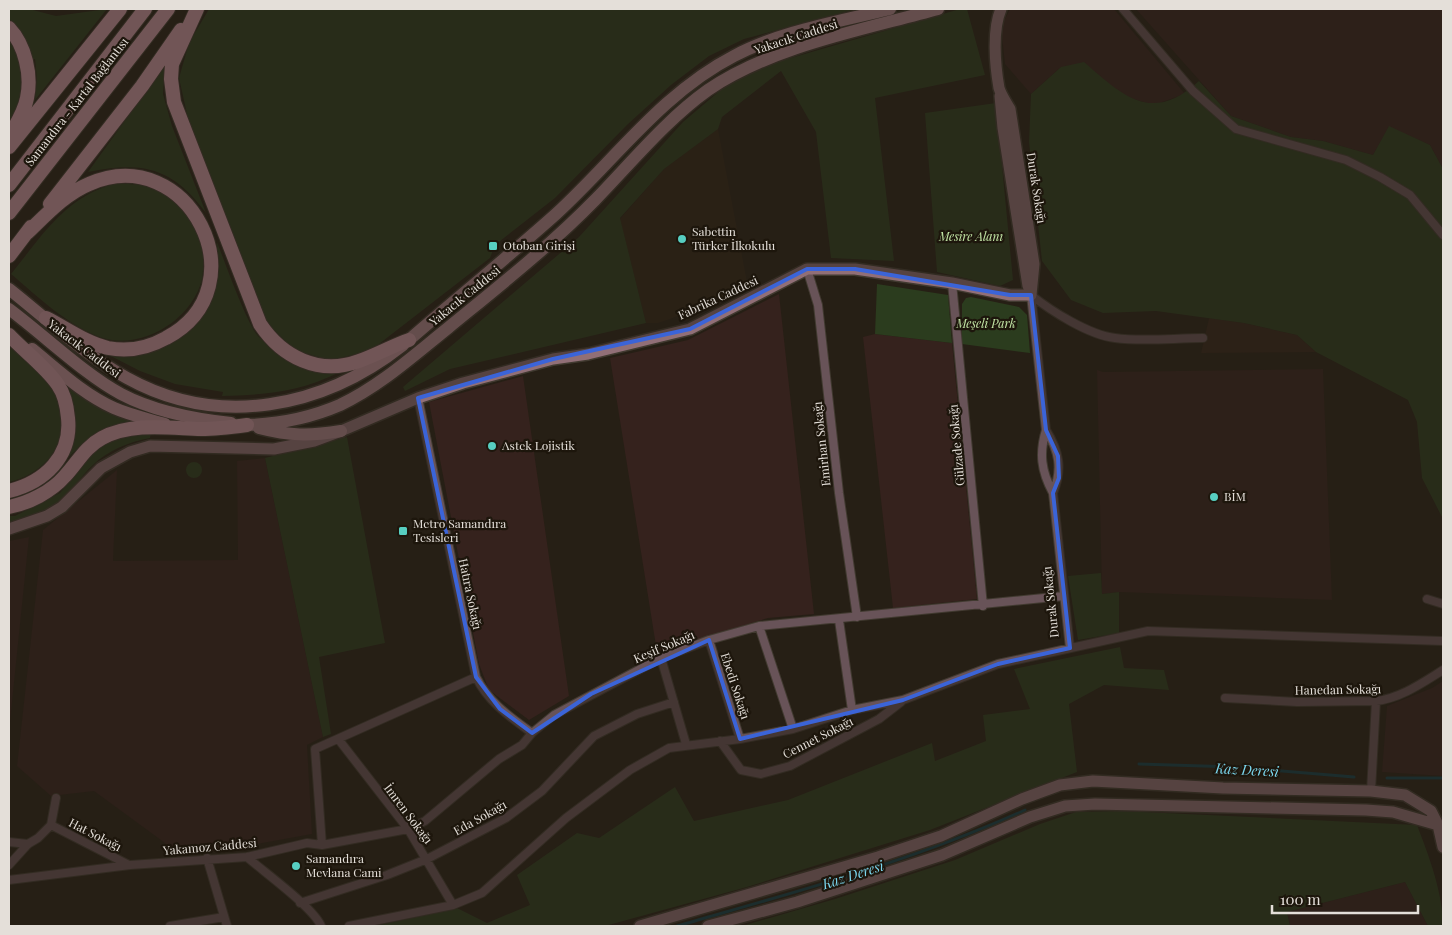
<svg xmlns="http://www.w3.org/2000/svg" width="1452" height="935" font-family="'Playfair Display',serif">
	<rect width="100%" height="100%" fill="#261f15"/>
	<path fill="#332419" d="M1209 318 1244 323 1297 335 1316 352 1201 353Z"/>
	<path fill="#35221d" d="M1010 9H1114L1185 94 1154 105 1126 97 1110 85 1061 67 1031 94 1005 64 1001 27Z
		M1136 9H1443V169L1430 145 1389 127 1373 155 1323 141 1291 137 1231 116Z
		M779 294 814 614 768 618 657 652 610 358 688 340Z
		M875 334 952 343 977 599 893 608 863 337Z
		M1323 369 1332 600 1119 592 1102 594 1097 370 1103 372Z
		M523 376 569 696 529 720 489 690 479 664 429 402Z
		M265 458 323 737 307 745 312 834 223 850 180 854 94 791 51 796 17 766 43 530 117 470 113 561 238 560 237 461Z
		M29 537 9 731V541Z
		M1443 681V776L1382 772 1387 706 1432 688Z
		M1405 882 1428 926H1290L1287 912Z"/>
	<path fill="#302515" d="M718 129 748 287 670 319 658 323H646L620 219 664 169Z"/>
	<path fill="#2b3c1e" d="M9 9H29L56 16 107 9 35 100 37 79 35 59H31L21 34 9 19Z
		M209 9H856L744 39 709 56 671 85 628 124 555 198 495 245 490 258 370 351 330 360 294 350 267 323 191 132 179 78 189 43Z
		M960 9H967L985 75 875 98 894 261 831 258 816 132 781 71 722 117 718 129 664 169 620 218 646 323 450 369 405 391 403 387 579 237 683 122 723 88 763 66Z
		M9 39C30 63 23 98 9 123Z
		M1084 62C1124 97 1152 124 1199 81L1231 116 1291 137 1323 141 1373 155 1389 126 1430 145 1443 169V519L1422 478 1417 422 1408 400 1316 352 1297 335 1244 323 1156 311 1103 313 1071 300 1042 261 1029 142 1031 94 1061 67Z
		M165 65 163 94 172 126 206 213C172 167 142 161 88 172Z
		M996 103 1013 280 1000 286 937 272 925 113Z
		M114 184C127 184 139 183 152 188 169 194 194 216 200 234 204 246 204 267 202 279 192 322 137 353 97 336 64 322 38 297 11 274 41 237 65 197 114 184Z
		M217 242C224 260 248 327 259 337 281 356 308 371 338 373 299 392 265 395 222 396L223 392 175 384 140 371 101 351 183 331 186 333C201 320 210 303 217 284L214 282 218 261Z
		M877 284 948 295 952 343 875 334Z
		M971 297 1019 307 1027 315 1030 353 962 344V304L966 298Z
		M9 346C22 358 40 371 50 386 79 426 54 472 9 482Z
		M66 385 135 420C108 427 88 436 69 457L74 435 75 410Z
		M133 432H151L150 438C129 442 108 450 92 466 82 475 74 488 64 497 48 511 29 518 9 524V516H15L60 493 102 443Z
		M347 437 385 643 319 657 331 734 323 737 265 458Z
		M186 470a8 8 0 1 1 16 0a8 8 0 1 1-16 0Z
		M1101 573 1102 594 1119 592V633L1078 640 1068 576Z
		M1120 647 1124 668 1164 670 1169 690 1104 685 1069 704 1077 772 930 830 747 887 605 926H376L457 908 487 923 530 905 517 875 577 833 599 838 675 787 694 821 788 800 932 743 935 761 986 741 983 715 1030 709 1014 669Z
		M1122 811 1417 825C1429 856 1443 893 1443 926H1428L1405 882 1287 912 1290 926H742L835 899 955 860 1040 824 1076 812Z"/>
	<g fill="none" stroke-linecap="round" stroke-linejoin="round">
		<path stroke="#103e49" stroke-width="3" d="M1139 764 1235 767 1354 777
			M1387 778H1443
			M677 926C795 892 913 861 1025 810"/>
		<g stroke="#413a30" stroke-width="10">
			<path id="minor" d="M1123 9 1193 91 1236 129 1346 160 1380 177 1410 195 1443 235
				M807 269 818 305 839 493 857 617
				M952 283 983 606
				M1031 295 1046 430C1039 453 1041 471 1053 493L1070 648
				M1031 295C1051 311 1089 335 1115 338 1143 342 1174 338 1203 338
				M418 398 476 677C488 702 510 717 532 733
				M1046 430C1059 451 1063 469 1053 493
				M1427 599 1443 604
				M839 620 852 710
				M759 626 793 729
				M709 640 740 739
				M661 658 686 744
				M1225 698 1297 702 1376 701C1401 698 1422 683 1443 670
				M339 740 408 829 453 905
				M720 741 741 770 761 774 790 766 879 719 901 702
				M1371 791 1376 701
				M51 825 129 865
				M9 842 28 844
				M322 845 408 829 425 821 499 759 522 745 532 733 554 715 661 658 709 640 759 626 1064 596
				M247 857C264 872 314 908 321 926
				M207 858 227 926
				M9 865 28 844 38 838 51 825 56 798
				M9 880 130 865 247 857 307 843 322 845 315 749 476 677
				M300 903 387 875 427 859 506 818 542 791 594 736 637 714 674 702
				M170 926 224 917
				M349 926 453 905 482 893 566 818 630 770 669 748 740 739 793 729 852 710 903 700 998 664 1148 631 1443 641"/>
		</g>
		<g stroke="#413a30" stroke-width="14">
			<path id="secondary" d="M1001 9C992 30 995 65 999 88 1001 95 1006 102 1010 109L1034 264 1031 295
				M1000 96 1003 128 1028 286
				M9 529 47 516 62 507 101 468 130 452 150 446 274 449 314 441 341 431 418 398 463 383 553 359 588 354 690 329 807 269H855L952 283 1010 295H1031
				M640 926 878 857 941 836 1022 799 1060 785 1093 781 1223 788 1371 791 1405 795 1431 811 1438 825 1443 847
				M708 926 797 902 942 855 1030 817 1065 806 1095 804 1366 810 1393 812 1438 825"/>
		</g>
		<g stroke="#413a30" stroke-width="15">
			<path id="primary" d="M409 340C457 298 508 257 556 214 614 161 662 93 734 56 781 31 838 22 890 9
				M247 425C280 424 310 418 340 405 380 386 413 356 448 328 498 287 549 247 595 200 630 164 667 119 708 90 773 46 862 30 938 9
				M259 428C290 436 310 436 341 431"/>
		</g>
		<g stroke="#413a30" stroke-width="15">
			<path id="trunk" d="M9 289C47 319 83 354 127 378 219 429 323 408 403 345
				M9 309C44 335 84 374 121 394 155 412 194 419 231 423
				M32 349C58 370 83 394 114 408 130 415 148 419 165 424"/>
		</g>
		<g stroke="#413a30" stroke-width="16">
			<path id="motorway" d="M197 9 172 64 171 79 174 102 260 324C282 357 319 376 359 361 376 355 392 346 409 340
				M9 28C25 45 32 75 27 98 25 110 17 123 11 134
				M9 147 120 9
				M9 185 145 9
				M50 204 142 86 181 30
				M9 213 168 9
				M27 233C46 215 65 194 89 184 188 140 263 287 166 338 148 348 128 352 108 348 86 343 66 328 46 318
				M9 256 31 227
				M9 335C23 350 47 368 58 385 65 395 67 406 68 418 72 456 45 482 9 491
				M9 507C29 503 51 492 65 476 78 462 85 447 102 438 132 422 169 428 201 429 217 429 232 427 247 425"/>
		</g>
		<use href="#minor" stroke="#685358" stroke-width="8"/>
		<use href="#secondary" stroke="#916f77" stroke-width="11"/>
		<use href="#primary" stroke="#b0858f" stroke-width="12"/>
		<use href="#trunk" stroke="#be8e9a" stroke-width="12"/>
		<use href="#motorway" stroke="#cd98a5" stroke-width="14"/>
	</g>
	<path d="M0 0H1452V935H0ZM807 269H855L1010 295H1031L1046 430 1058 456 1059 478 1053 493 1070 648 998 664 903 700 740 739 709 640 591 694 532 733 500 709 476 677 418 398 553 359 690 329Z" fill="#261f15" fill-opacity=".55" fill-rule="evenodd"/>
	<path fill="none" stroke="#3b64d8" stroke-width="4" stroke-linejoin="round" d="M807 269H855L1010 295H1031L1046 430 1058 456 1059 478 1053 493 1070 648 998 664 903 700 740 739 709 640 591 694 532 733 500 709 476 677 418 398 553 359 690 329Z"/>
	<g fill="#57cec1" stroke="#1d160c" stroke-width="2">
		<circle cx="682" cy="239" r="5"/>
		<rect x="488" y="241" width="10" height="10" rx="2.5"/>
		<circle cx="492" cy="446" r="5"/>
		<circle cx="1214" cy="497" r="5"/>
		<rect x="398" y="526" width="10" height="10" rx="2.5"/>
		<circle cx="296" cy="866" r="5"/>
	</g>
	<g text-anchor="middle" stroke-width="4.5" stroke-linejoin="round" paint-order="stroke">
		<g font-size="12" fill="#e4dfd9" stroke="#1d160c">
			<text transform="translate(796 37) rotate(-18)" y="4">Yakacık Caddesi</text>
			<text transform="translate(77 102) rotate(-52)" y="4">Samandıra - Kartal Bağlantısı</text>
			<text transform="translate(1036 188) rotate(81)" y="4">Durak Sokağı</text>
			<text transform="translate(465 296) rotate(-39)" y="4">Yakacık Caddesi</text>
			<text transform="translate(718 298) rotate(-25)" y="4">Fabrika Caddesi</text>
			<text transform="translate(84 349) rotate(37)" y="4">Yakacık Caddesi</text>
			<text transform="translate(822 444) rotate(-96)" y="4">Emirhan Sokağı</text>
			<text transform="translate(957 445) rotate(-95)" y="4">Gülzade Sokağı</text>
			<text transform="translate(470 594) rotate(78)" y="4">Hatıra Sokağı</text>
			<text transform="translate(1051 602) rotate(-96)" y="4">Durak Sokağı</text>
			<text transform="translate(664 647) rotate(-23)" y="4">Keşif Sokağı</text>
			<text transform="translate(735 686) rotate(72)" y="4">Ebedi Sokağı</text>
			<text transform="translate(1338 690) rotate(-1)" y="4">Hanedan Sokağı</text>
			<text transform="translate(818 738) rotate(-27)" y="4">Cennet Sokağı</text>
			<text transform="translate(408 814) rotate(53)" y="4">İmren Sokağı</text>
			<text transform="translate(480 818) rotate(-29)" y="4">Eda Sokağı</text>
			<text transform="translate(95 835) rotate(27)" y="4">Hat Sokağı</text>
			<text transform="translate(210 847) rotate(-5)" y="4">Yakamoz Caddesi</text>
		</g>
		<g font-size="12" fill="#e4dfd9" stroke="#1d160c" text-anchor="start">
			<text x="692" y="236">Sabettin<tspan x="692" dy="14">Türker İlkokulu</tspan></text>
			<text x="503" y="250">Otoban Girişi</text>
			<text x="502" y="450">Astek Lojistik</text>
			<text x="1224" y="501">BİM</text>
			<text x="413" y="528">Metro Samandıra<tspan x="413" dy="14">Tesisleri</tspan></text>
			<text x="306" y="863">Samandıra<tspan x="306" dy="14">Mevlana Cami</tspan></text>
		</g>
		<g font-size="12" font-style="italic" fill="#c3e7a6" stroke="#1d160c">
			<text x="971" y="241">Mesire Alanı</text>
			<text x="986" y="328">Meşeli Park</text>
		</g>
		<g font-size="14" font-style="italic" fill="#7cd9f1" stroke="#1d160c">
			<text transform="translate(1247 770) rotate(3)" y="5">Kaz Deresi</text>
			<text transform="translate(853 875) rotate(-18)" y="5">Kaz Deresi</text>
		</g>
	</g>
	<rect width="1452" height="935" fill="none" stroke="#e4dfd9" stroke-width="20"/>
	<path d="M1272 905v8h146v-8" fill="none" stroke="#e4dfd9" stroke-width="2.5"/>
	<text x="1280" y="905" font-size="15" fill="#e4dfd9" stroke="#1d160c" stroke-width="4" paint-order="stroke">100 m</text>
</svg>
